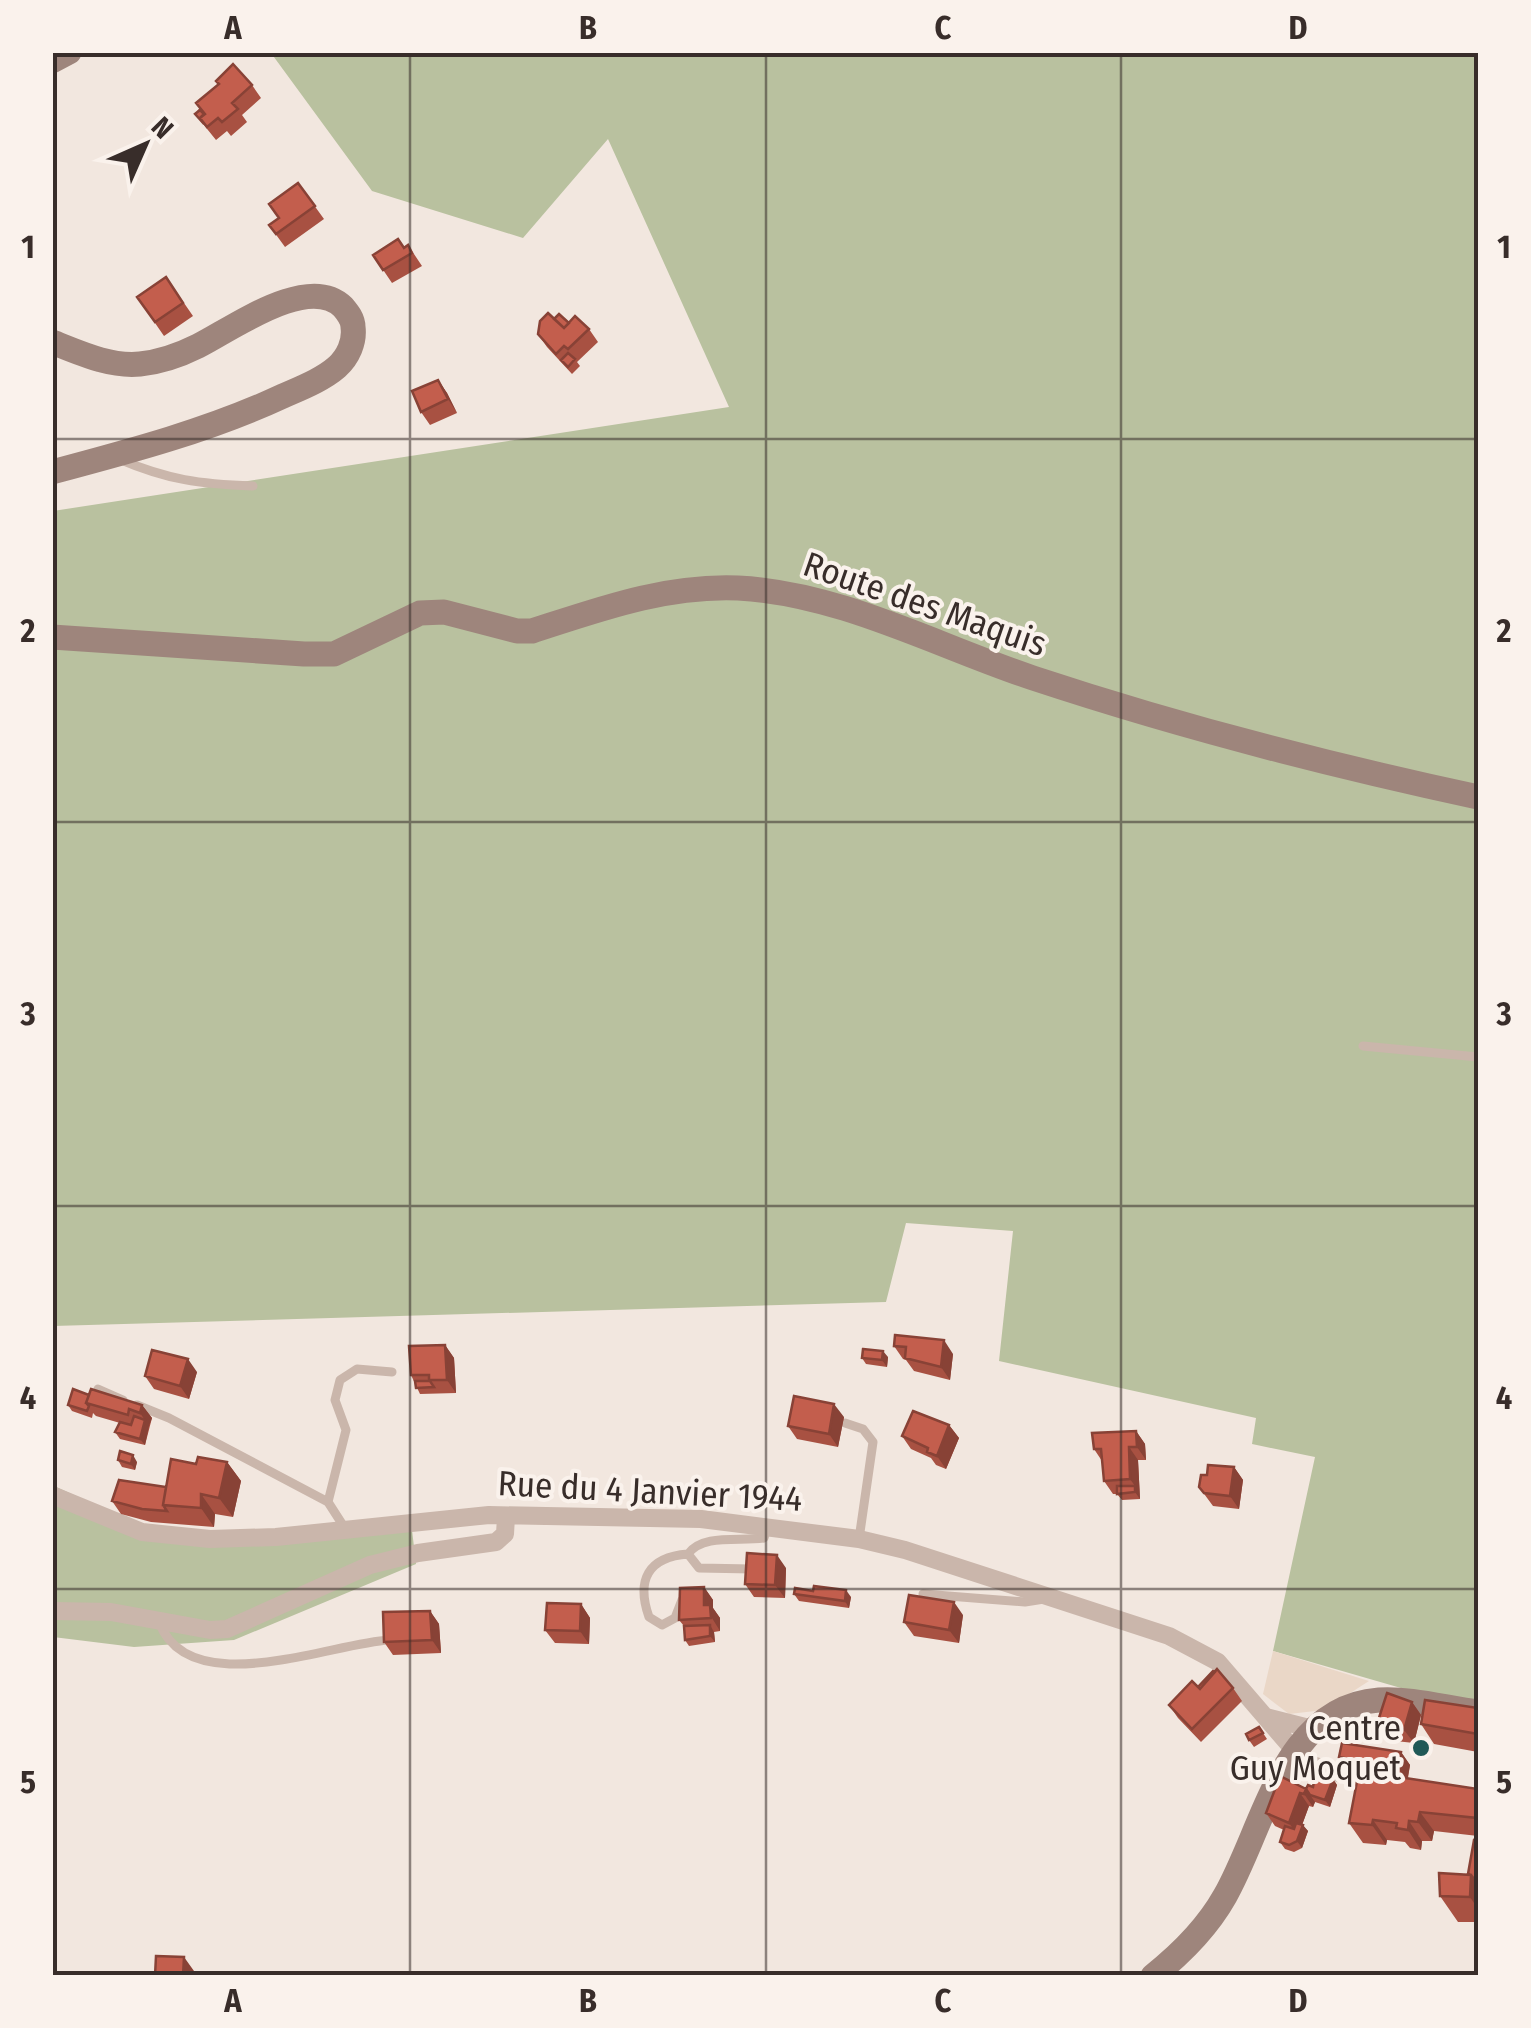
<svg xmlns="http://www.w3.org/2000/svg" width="1531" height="2028" font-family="'Fira Sans Condensed',sans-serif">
	<rect width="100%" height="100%" fill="#f2e7df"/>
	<path fill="#b9c19f" d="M271 53H1478V1701L1439 1699 1273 1651 1315 1457 1252 1444 1256 1418 999 1361 1013 1231 906 1223 886 1302 53 1326V511L729 407 608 139 523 238 372 191Z
		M52 1485 152 1531 412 1530 416 1564 234 1640 134 1647 53 1637Z"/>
	<path fill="#ead7c7" d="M1273 1651 1369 1681 1324 1710 1289 1714 1263 1694Z"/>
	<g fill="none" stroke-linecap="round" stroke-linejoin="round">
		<path stroke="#cab6ab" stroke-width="9" d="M119 459C168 480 200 484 253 486
			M1363 1046 1478 1057
			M98 1389 123 1400
			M137 1405 169 1418 328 1502
			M845 1423 863 1429 873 1442 859 1539
			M346 1530 328 1502 346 1430 335 1400 340 1380 357 1369 392 1372
			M752 1569 699 1568 688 1554C703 1533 741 1542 764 1538L767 1528
			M923 1594 1025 1602 1044 1599
			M682 1600 675 1618 662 1625 649 1617C636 1580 648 1557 688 1554
			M159 1622C189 1702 328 1644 389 1640"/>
		<path stroke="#cab6ab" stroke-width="18" d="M52 1495 142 1532 210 1539 276 1537 489 1515 701 1519 859 1539 905 1550 1169 1636 1218 1662 1305 1763 1379 1785
			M52 1611 111 1612 210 1630 227 1629 370 1565 418 1553 496 1542 505 1534 506 1517
			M1266 1717 1313 1729"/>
		<path stroke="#9e857c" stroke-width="25" d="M52 61 69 52
			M52 342C80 353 110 367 140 364 160 362 180 355 198 346 232 329 308 273 343 307 348 313 353 319 353 327 355 342 348 357 337 367 322 380 301 388 283 396 210 430 131 451 52 472
			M52 637 304 654H334L420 613 444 612 517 631H532C600 609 666 585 738 588 840 593 937 646 1033 678 1178 726 1329 765 1478 797
			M1153 1976C1182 1953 1207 1928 1225 1896 1264 1828 1283 1707 1379 1700 1411 1698 1446 1708 1478 1712"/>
	</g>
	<path fill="#a85142" d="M216 81 252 85 261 98 242 115 247 122 231 136 227 131 216 140 195 114 218 84Z
		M298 183 324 219 285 247 269 225 278 218Z
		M408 245 422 266 392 283 373 255Z
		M166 277 193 316 164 336 137 297Z
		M554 319 589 329 598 342 577 362 580 366 572 374 547 347 538 334Z
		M438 380 447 393 457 413 430 425 421 412Z
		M445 1345 454 1358 456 1393 420 1394 411 1375Z
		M894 1346 953 1354 950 1380 914 1371 906 1360 903 1359Z
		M888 1357 887 1367 866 1364 862 1358Z
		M197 1372 189 1399 154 1389 145 1376Z
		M89 1395 142 1405 152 1418 145 1445 120 1439 115 1432 120 1423 96 1416 93 1413 92 1418 72 1411 68 1405Z
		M844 1417 838 1447 797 1439 788 1426Z
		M949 1425 959 1438 946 1469 936 1465 931 1458 911 1449 902 1436Z
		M1136 1431 1145 1444 1146 1460H1138L1140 1499 1122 1500 1117 1494H1113L1104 1481 1102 1461 1094 1449Z
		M118 1460 137 1462 135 1470 122 1467Z
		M227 1462 241 1481 233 1517 215 1514 214 1527 151 1522 121 1514 112 1501 166 1487 196 1464Z
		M1234 1467 1243 1480 1239 1509 1213 1506 1199 1487 1207 1475Z
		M786 1568 785 1598 754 1597 745 1584Z
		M704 1587 713 1600V1608L720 1618V1631L714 1632 715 1642 689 1646 685 1640 684 1626 679 1620Z
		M813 1591 851 1597 849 1608 799 1601 794 1594Z
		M581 1604 590 1618 589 1644 555 1643 545 1630Z
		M430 1611 439 1624 441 1653 393 1655 384 1642Z
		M963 1615 959 1643 914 1636 904 1622Z
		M1198 1687 1233 1688 1242 1701 1201 1742 1178 1718 1169 1705Z
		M1412 1702 1421 1715 1414 1743 1386 1740 1376 1727Z
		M1478 1708V1752L1434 1744 1421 1724Z
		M1259 1727 1267 1739 1254 1747 1249 1740Z
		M1401 1752 1410 1765 1408 1778 1478 1789V1836L1434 1831 1432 1841H1422L1421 1850 1410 1848 1405 1842 1387 1840 1386 1845 1363 1843 1349 1823 1359 1772 1348 1771 1339 1757Z
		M1333 1779 1337 1785 1330 1807 1315 1802 1313 1807 1309 1806 1302 1825 1308 1831 1302 1848 1294 1852 1285 1849 1280 1842 1284 1830 1275 1826 1266 1813 1306 1789Z
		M1478 1841V1922H1458L1440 1896 1468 1874Z"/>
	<path fill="#884236" d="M438 380 447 393 457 413 448 399Z
		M944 1340 953 1354 950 1380 941 1367Z
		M445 1345 454 1358 456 1393 447 1380Z
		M883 1351 888 1357 887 1367 882 1360Z
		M188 1359 197 1372 189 1399 180 1386Z
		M834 1404 844 1417 838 1447 829 1434Z
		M142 1405 152 1418 149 1426 140 1413Z
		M145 1420 149 1426 145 1445 140 1439Z
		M949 1425 959 1438 946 1469 937 1456Z
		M1136 1431 1145 1444 1146 1460 1137 1447Z
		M1129 1447 1138 1460 1140 1499 1135 1492V1486L1130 1479Z
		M133 1455 137 1462 135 1470 131 1464Z
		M227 1462 241 1481 233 1517 219 1498Z
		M1234 1467 1243 1480 1239 1509 1230 1496Z
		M201 1494 215 1514 214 1527 201 1508Z
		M777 1555 786 1568 785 1598 775 1585Z
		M704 1587 713 1600V1608L720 1618V1631L704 1605Z
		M846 1590 851 1597 849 1608 845 1601Z
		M954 1602 963 1615 959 1643 949 1630Z
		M581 1604 590 1618 589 1644 580 1631Z
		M430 1611 439 1624 441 1653 432 1640Z
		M710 1625 714 1632 715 1642 710 1636Z
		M1412 1702 1421 1715 1414 1743 1404 1730Z
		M1401 1752 1410 1765 1407 1781 1398 1768Z
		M1333 1779 1337 1785 1330 1807 1325 1800Z
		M1306 1789 1315 1802 1313 1807 1304 1794Z
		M1300 1793 1309 1806 1298 1836 1289 1823Z
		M1420 1812 1434 1831 1432 1841 1418 1822Z
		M1373 1820 1387 1840 1386 1845 1372 1825Z
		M1409 1821 1422 1841 1421 1850 1408 1830Z
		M1303 1825 1308 1831 1302 1848 1297 1841Z
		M1471 1875 1478 1885V1909L1470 1897Z
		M184 1957 194 1971 193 1976H183Z"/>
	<path fill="#c35e4d" stroke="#884236" stroke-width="2.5" d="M233 64 252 85 232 103 238 109 222 122 218 118 207 127 200 118 205 114 196 103 219 84 216 81Z
		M200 110 204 114 200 118 204 124 195 114Z
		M298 183 315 206 276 234 269 225 279 218 269 204Z
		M398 239 404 248 408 245 412 253 383 270 373 255Z
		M166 277 183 303 155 322 137 297Z
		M548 313 564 328 575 316 589 329 568 349 564 346 556 354 538 334 540 321Z
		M559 314 569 323 564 328 554 319Z
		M568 353 575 359 568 367 561 360Z
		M438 380 448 399 421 412 412 391Z
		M895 1335 944 1340 941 1367 905 1358 906 1347 894 1346Z
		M445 1345 447 1380H429V1375H411L409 1346Z
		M863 1349 883 1351 882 1360 862 1358Z
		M152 1350 188 1359 180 1386 145 1376Z
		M415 1381H430L434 1387 416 1388Z
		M73 1389 89 1395 86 1403 89 1406 87 1411 68 1405Z
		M91 1389 142 1405 140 1413 129 1409 128 1415 86 1403Z
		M794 1396 834 1404 829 1434 788 1426Z
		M913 1411 949 1425 937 1456 927 1452 928 1448 902 1436Z
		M134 1416 145 1420 140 1439 115 1432 120 1422 131 1425Z
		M1136 1431 1137 1447H1129L1130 1479 1104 1481 1101 1449H1094L1092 1433Z
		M120 1451 133 1455 131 1464 118 1460Z
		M198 1457 227 1462 219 1498 201 1494V1508L163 1505 171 1459 196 1464Z
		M1208 1465 1234 1467 1230 1496 1204 1493 1199 1487 1201 1475H1207Z
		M119 1480 166 1487 163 1505 167 1511 142 1509 112 1501Z
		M1117 1486H1135V1492L1117 1494Z
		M747 1553 777 1555 775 1585 745 1584Z
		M814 1586 846 1590 845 1601 794 1594 795 1588 813 1591Z
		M704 1587V1605H710L711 1618 679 1620 680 1588Z
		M909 1595 954 1602 949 1630 904 1622Z
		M547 1603 581 1604 580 1631 545 1630Z
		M430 1611 432 1640 384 1642 383 1612Z
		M710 1625V1636L685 1640 684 1626Z
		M1217 1669 1233 1688 1192 1729 1169 1705 1192 1681 1200 1689Z
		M1213 1671 1215 1672 1200 1689 1198 1687Z
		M1387 1693 1412 1702 1404 1730 1376 1727Z
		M1425 1700 1478 1708V1734L1421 1724Z
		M1259 1727 1263 1733 1249 1740 1246 1734Z
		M1342 1743 1401 1752 1398 1768 1339 1757Z
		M1359 1771 1478 1789V1818L1420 1812 1418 1822 1409 1821 1408 1830 1396 1828 1397 1823 1373 1820 1372 1825 1349 1823Z
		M1280 1776 1306 1789 1304 1794 1300 1793 1289 1823 1266 1813Z
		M1315 1776 1333 1779 1325 1800 1310 1795 1306 1789 1308 1785 1313 1787Z
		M1296 1823 1303 1825 1297 1841 1289 1845 1280 1842 1285 1826 1294 1829Z
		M1474 1840 1478 1841V1880H1475L1471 1875 1468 1874Z
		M1439 1873 1471 1875 1470 1897 1440 1896Z
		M156 1956 184 1957 183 1976H155Z"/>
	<path fill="none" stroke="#382d2a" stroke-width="2.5" stroke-opacity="0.55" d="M410 52V1976M766 52V1976M1121 52V1976M52 439H1478M52 822H1478M52 1206H1478M52 1589H1478"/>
	<circle fill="#205957" stroke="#faf2ec" stroke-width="4" cx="1421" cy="1748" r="10"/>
	<g text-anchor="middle" stroke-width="8" stroke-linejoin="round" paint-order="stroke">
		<g font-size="35" fill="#382d2a" stroke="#faf2ec">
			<text transform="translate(925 604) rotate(19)" y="12">Route des Maquis</text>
			<text transform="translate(650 1491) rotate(3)" y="12">Rue du 4 Janvier 1944</text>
		</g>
		<g font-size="35" fill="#382d2a" stroke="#faf2ec" text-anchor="end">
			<text x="1401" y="1740">Centre<tspan x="1401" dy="40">Guy Moquet</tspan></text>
		</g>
	</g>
	<rect width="1531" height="2028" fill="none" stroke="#faf2ec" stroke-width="110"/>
	<g transform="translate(145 145) rotate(45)" stroke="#faf2ec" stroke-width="8" paint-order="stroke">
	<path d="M0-8L18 38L0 25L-18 38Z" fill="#382d2a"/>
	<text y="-15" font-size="28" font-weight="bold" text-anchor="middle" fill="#382d2a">N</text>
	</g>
	<rect x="55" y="55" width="1421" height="1918" fill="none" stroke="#382d2a" stroke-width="4"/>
	<g font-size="32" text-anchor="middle" font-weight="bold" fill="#382d2a">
		<text x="233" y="39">A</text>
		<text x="588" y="39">B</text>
		<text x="943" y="39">C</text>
		<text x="1298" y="39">D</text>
		<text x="28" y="258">1</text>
		<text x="1504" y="258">1</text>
		<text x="28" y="642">2</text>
		<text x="1504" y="642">2</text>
		<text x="28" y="1025">3</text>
		<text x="1504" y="1025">3</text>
		<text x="28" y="1409">4</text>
		<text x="1504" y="1409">4</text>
		<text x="28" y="1793">5</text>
		<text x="1504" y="1793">5</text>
		<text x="233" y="2012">A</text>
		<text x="588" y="2012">B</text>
		<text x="943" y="2012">C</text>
		<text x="1298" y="2012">D</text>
	</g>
</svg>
